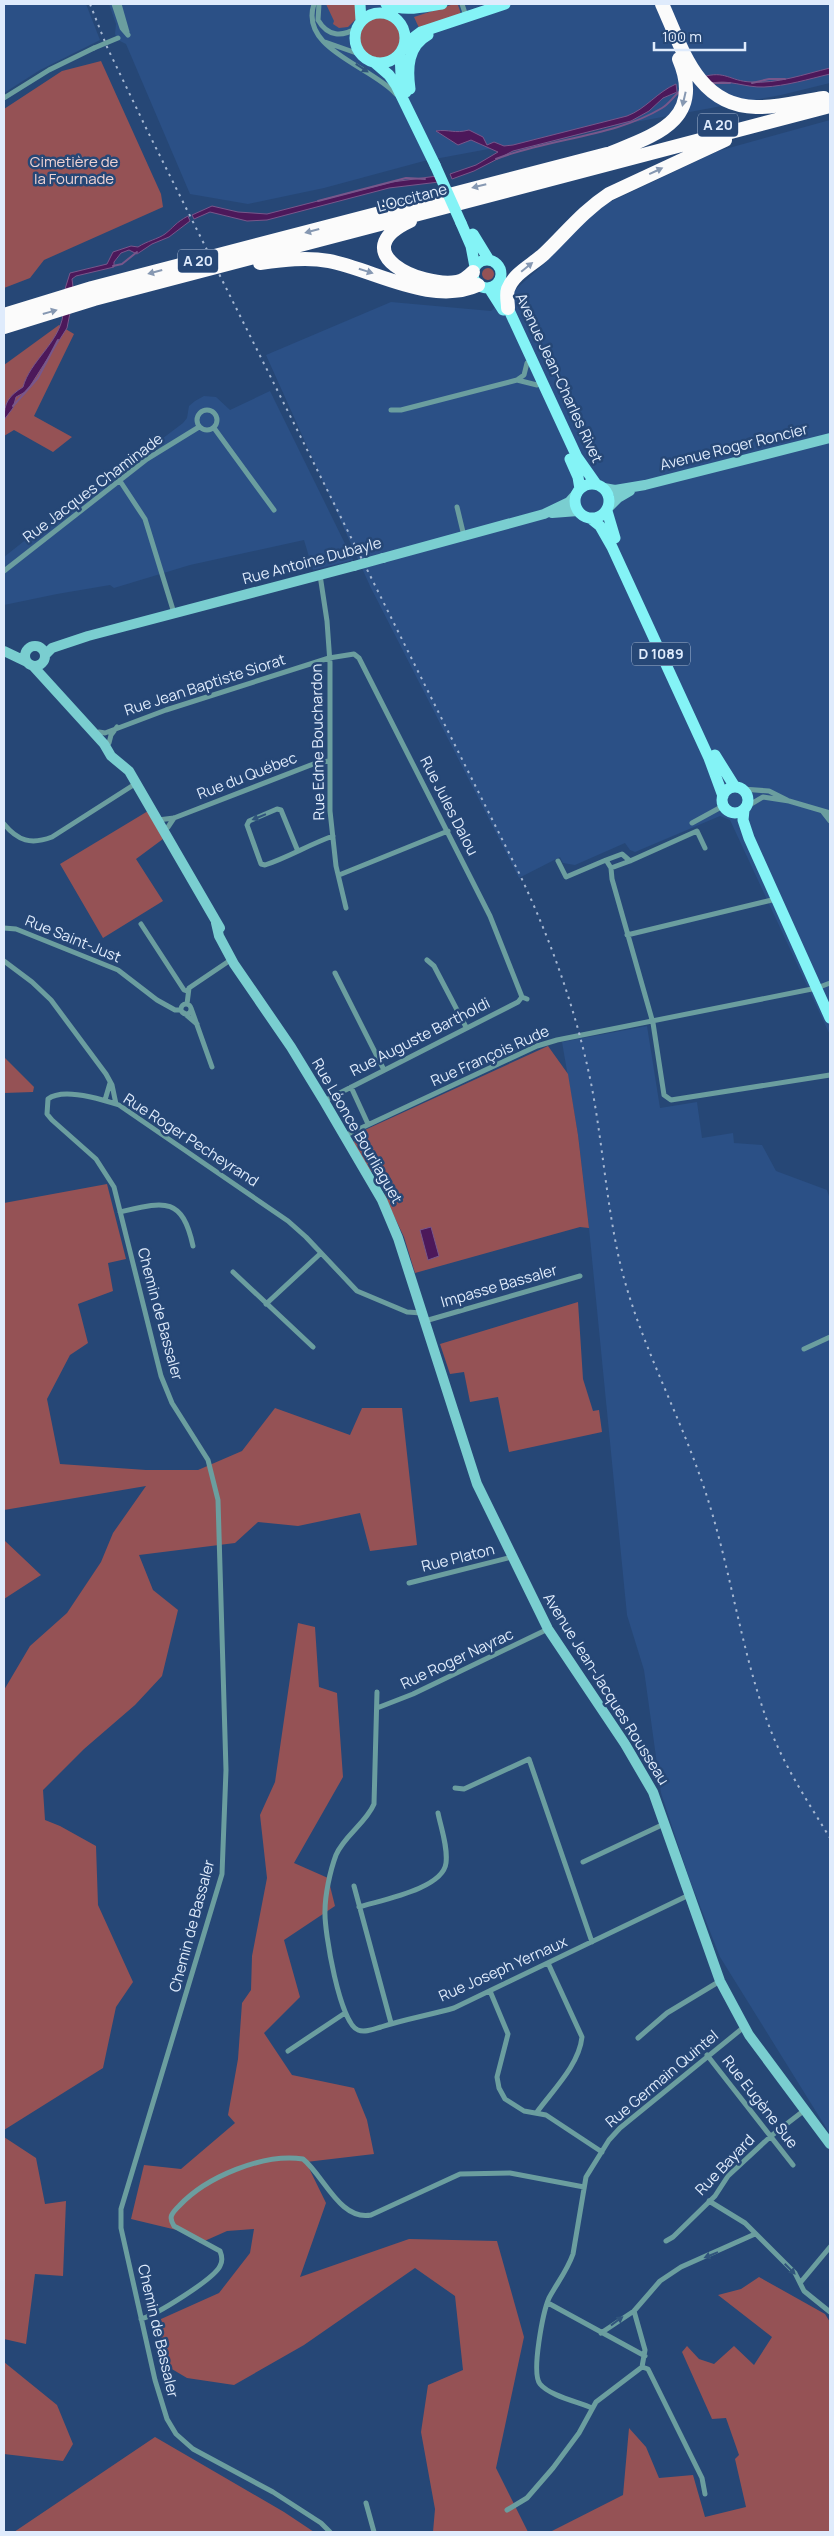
<svg xmlns="http://www.w3.org/2000/svg" width="834" height="2536" font-family="Manrope,sans-serif">
	<rect width="100%" height="100%" fill="#264776"/>
	<path fill="#2b5086" d="M4 4H86L100 40 40 70 4 93Z
		M109 4H830V83L781 95 424 161 324 188 248 204 190 194 126 44 118 40 115 34 116 24Z
		M830 120V1035L730 820 720 816 635 852 630 850 625 843 575 865 563 863 560 857 519 878 370 586 266 355 391 302 491 311 543 265 582 221 608 203 718 151Z
		M270 391 353 560 313 570 304 540 190 565 114 588 110 585 57 594 4 605V557L71 504 80 501 183 423 187 418 189 406 195 401 204 396 216 397 230 410Z
		M647 1026 660 1108 697 1102 702 1138 733 1133 734 1143 762 1145 776 1171 827 1190 830 1199V2134L720 1957 689 1878 661 1793 644 1670 627 1615 589 1228 578 1135 562 1042Z"/>
	<path fill="#955255" d="M326 4H356V19L348 27 339 28 333 24 334 21Z
		M454 4 458 5 461 14 420 30 414 17Z
		M359 38a21 21 0 1 1 42 0a21 21 0 1 1-42 0Z
		M101 61 161 194 163 207 44 260 30 278 4 288V109L62 71Z
		M482 274a6 6 0 1 1 12 0a6 6 0 1 1-12 0Z
		M59 325 74 334 34 416 72 437 53 452 14 430 4 436V365Z
		M148 811 163 839 136 859 163 901 103 938 60 864Z
		M548 1046 568 1074 578 1135 589 1228 580 1227 415 1273 404 1237 385 1197C389 1182 374 1176 367 1166 362 1158 358 1150 353 1142L356 1140V1134Z
		M4 1057 34 1087 33 1092 4 1093Z
		M107 1184 126 1259 108 1263 113 1291 78 1304 88 1343 70 1355 47 1399 60 1464 146 1470H198L242 1451 275 1408 350 1435 362 1408H402L417 1545 370 1551 360 1513 298 1526 258 1522 235 1543 139 1555 153 1590 178 1610 162 1676 135 1705 84 1749 43 1790 45 1820 60 1826 96 1846 98 1905 133 1982 116 2007 103 2068 4 2130V1690L30 1646 67 1613 101 1562 113 1533 146 1486 4 1510V1203Z
		M578 1302 583 1379 593 1411 599 1410 602 1432 509 1452 498 1397 470 1402 464 1372 450 1374 440 1344Z
		M4 1540 41 1575 4 1599Z
		M298 1623 315 1627 319 1687 337 1693 343 1777 294 1863 328 1878 335 1906 284 1940 300 1997 264 2033 292 2075 354 2088 367 2120 374 2154 306 2162 326 2203 300 2277 409 2239 497 2241 524 2337 496 2468 528 2532H433L435 2509 421 2432 428 2385 463 2370 455 2296 415 2268 304 2345 234 2385 187 2378 160 2362 161 2319 219 2293 250 2253 254 2229 227 2231 200 2243 185 2232 131 2219 144 2165 181 2169 235 2123 228 2115 238 2059 242 2003 251 1990 252 1956 267 1878 260 1815 275 1782Z
		M4 2137 36 2158 45 2204 66 2201 63 2276 35 2274 26 2344 4 2339Z
		M759 2277 825 2314 830 2322V2532H550L623 2495 629 2428 646 2447 659 2478 693 2475 705 2517 746 2507 735 2459 739 2455 726 2418 712 2419 682 2352 687 2346 699 2359 714 2364 734 2346 754 2365 772 2337 718 2295 741 2289Z
		M4 2362 57 2405 73 2444 63 2461 4 2454Z
		M155 2437 284 2512 314 2532H14Z"/>
	<path fill="#4c185a" stroke="#78578b" d="M830 68V74C809 79 786 86 764 87 745 88 727 78 709 84L702 77C726 70 729 81 751 82 777 84 805 74 830 68Z
		M676 84 677 92 663 98 649 111 631 121 513 151 474 171 452 179 450 174 476 165 498 152 471 140 458 145 436 131C450 129 454 134 469 130L483 137 487 145 494 142 504 146 513 145 627 116C646 109 657 92 676 84Z
		M437 176 439 182 389 188 267 220 247 221 210 212 194 219 192 215 212 206 238 212 267 214 392 182Z
		M188 216 190 221 169 237 152 244 137 254 129 250 121 253 114 262V267L76 276 72 279 73 287 65 289 70 273 107 264 113 252 131 246 138 247C147 241 158 239 165 234 174 227 175 223 188 216Z
		M70 313 67 328 27 391 16 397 13 408 4 420C4 402 9 396 23 387 30 361 59 343 63 315Z
		M431 1227 439 1256 428 1260 420 1230Z"/>
	<g fill="none" stroke-linecap="round" stroke-linejoin="round">
		<path stroke="#78578b" stroke-width="2" d="M712 83H730
			M752 83 769 79H785
			M496 159C549 138 614 137 662 108 669 104 673 97 679 92
			M318 201 406 178 425 179
			M113 266 122 264 137 252
			M13 406 38 378 58 340"/>
		<path stroke="#6b9e9f" stroke-width="5" d="M114 4 122 28 128 35
			M119 4 127 32
			M314 4C299 49 371 66 396 94
			M319 4 318 20C328 37 342 37 357 28
			M462 4 466 16
			M325 42 362 55
			M4 98 49 70 94 48
			M517 380 537 385
			M197 420a10 10 0 1 1 20 0a10 10 0 1 1-20 0Z
			M391 410H401L517 380 524 375 527 363
			M214 428 274 510
			M120 481 145 519 174 613
			M457 507 464 536
			M4 571 147 459 199 427
			M320 575 327 621 330 663V811L336 866 346 908
			M99 732 105 733 166 710 329 658 354 654 359 658 490 916 522 997
			M109 743 111 735 117 727
			M742 789 769 791 787 800
			M746 807 763 797 789 801 830 813
			M823 812 830 821
			M158 820 174 818 316 763 329 761
			M692 823 723 806
			M4 824C18 841 31 845 52 837L135 784
			M163 830 168 827 174 818
			M297 849 281 810 277 809 249 821 247 825 261 864 265 865C289 857 308 845 333 836
			M622 854 630 861 611 868 606 860Z
			M558 861 566 877 606 860
			M630 861 697 831 705 848
			M611 868 612 879 653 1023 664 1095 671 1100 830 1075
			M339 875 448 831
			M141 924 184 990 187 991
			M4 928 16 929 118 970 157 1000 175 1010H181
			M627 935 776 899
			M427 960 434 966 466 1027
			M4 961 32 982 51 1000 106 1074 112 1085 116 1104
			M335 973 384 1070
			M187 1004 189 988 232 959
			M181 1009a5 5 0 1 1 10 0a5 5 0 1 1-10 0Z
			M191 1008 212 1067
			M184 1013 197 1024
			M351 1087 368 1124
			M105 1100 110 1083
			M324 1101 518 1002 522 997 527 999
			M344 1136 537 1046 557 1040 817 988 830 983
			M120 1212C163 1202 182 1195 193 1246
			M233 1272 313 1347
			M266 1304 321 1253
			M425 1321 580 1276
			M804 1349 830 1337
			M409 1583 512 1557
			M377 1692 374 1804C366 1823 344 1836 336 1855 330 1871 325 1895 325 1911 324 1931 340 2024 358 2030 365 2033 374 2029 381 2027 405 2019 430 2015 454 2008L689 1895
			M377 1708 413 1694 548 1629
			M455 1788 464 1789 529 1759 592 1942
			M583 1862 664 1824
			M354 1886 391 2023
			M359 1907C381 1900 443 1889 446 1863 448 1847 441 1828 438 1813
			M490 1991 508 2034 497 2077 499 2088 505 2099 524 2111 546 2115 602 2152
			M638 2038 667 2013 720 1981
			M288 2051 345 2013
			M707 2055 793 2165
			M537 2112C553 2090 579 2065 582 2037L548 1963
			M709 2201 745 2223 795 2273 804 2291 830 2312
			M666 2241 673 2237 715 2196 728 2176 771 2136 806 2109
			M800 2283 830 2247
			M548 2303 645 2356
			M141 2319C156 2315 214 2279 220 2266 223 2261 222 2256 220 2251L174 2226C168 2217 172 2213 179 2206 206 2177 263 2153 303 2159 324 2176 340 2221 371 2215L460 2174 510 2173 584 2187
			M601 2333 634 2311 660 2281 681 2267 755 2234
			M642 2367 648 2369 702 2478 705 2494
			M592 2408C579 2402 550 2396 540 2384 531 2373 543 2312 549 2298 557 2283 567 2271 573 2254L586 2177 609 2140 620 2128 744 2027
			M366 2503 374 2532
			M507 2510 527 2498 553 2468 579 2433 596 2402 642 2367 645 2350 634 2311
			M330 2532 321 2523 273 2492 193 2449 176 2434 167 2419 155 2380 121 2228V2209L222 1874 226 1770 218 1500 208 1460 172 1403 161 1376 114 1187 96 1159 52 1120 47 1114 48 1099C63 1087 101 1099 119 1105L288 1221 306 1237 357 1291 407 1312 422 1313"/>
		<path stroke="#7aced0" stroke-width="10" d="M604 488 615 490 645 485 830 438
			M608 508 618 498 630 491
			M552 513 578 511
			M383 558 544 514 569 502 577 493
			M25 656a10 10 0 1 1 20 0a10 10 0 1 1-20 0Z
			M4 651 27 662
			M45 655 52 648 88 636 354 566
			M33 666 104 744 111 756 129 771 220 928
			M216 923 219 936 234 964 291 1047 324 1101 382 1200 398 1238 477 1484 548 1629 625 1744 653 1792 720 1981 749 2035 830 2144"/>
		<path stroke="#84f3f6" stroke-width="11" d="M360 4 361 21
			M386 4C405 12 422 7 442 4
			M355 38a25 25 0 1 1 50 0a25 25 0 1 1-50 0Z
			M405 44 421 32 505 4
			M400 54 401 75 406 92
			M374 62 389 75 396 85 435 165
			M410 89C407 68 408 46 428 35
			M461 223 471 246 475 267
			M473 234 489 260
			M473 274a14 14 0 1 1 28 0a14 14 0 1 1-28 0Z
			M500 281 508 308 577 457 596 484
			M489 288 503 310
			M570 459 578 477 580 489
			M575 501a17 17 0 1 1 34 0a17 17 0 1 1-34 0Z
			M607 511 615 538
			M590 518 600 526 612 547 709 758 723 796
			M715 755 735 787
			M722 800a13 13 0 1 1 26 0a13 13 0 1 1-26 0Z
			M744 810 743 820 749 838 830 1018"/>
		<path stroke="#fbfbfb" stroke-width="14" d="M662 4C682 48 697 106 756 107 778 108 802 101 824 98
			M611 153C655 135 705 120 679 59
			M410 221C344 252 420 288 457 282 464 281 468 277 473 272
			M260 263C283 260 306 257 329 261 375 270 432 306 478 285
			M508 308C508 302 506 295 508 289 514 273 532 265 544 254 566 233 583 211 609 194L725 140
			M4 315 92 288 607 154
			M4 327 94 299 830 106"/>
		<path stroke="#a5b7d2" stroke-width="2" stroke-dasharray="2.5 5" stroke-linecap="butt" d="M90 4 107 47 148 132 520 875C551 941 576 1010 591 1083 602 1139 606 1198 618 1254 635 1333 675 1404 701 1479 730 1560 739 1646 769 1726 784 1766 808 1802 830 1838"/>
		<path stroke="#6b9e9f" stroke-width="5" d="M94 48 118 38"/>
		<path stroke="#7aced0" stroke-width="10" d="M354 566 383 558"/>
		<path stroke="#84f3f6" stroke-width="11" d="M435 165 461 223"/>
	</g>
	<defs><path id="oneway-solid" d="M-6-.8H1V-3.2L6.5 0L1 3.2V.8H-6Z" transform="scale(1.25)"/></defs>
	<g fill="#30547c">
		<use href="#oneway-solid" transform="translate(362 68) rotate(33)"/>
		<use href="#oneway-solid" transform="translate(259 817) rotate(158)"/>
		<use href="#oneway-solid" transform="translate(711 2255) rotate(158)"/>
		<use href="#oneway-solid" transform="translate(790 2269) rotate(45)"/>
		<use href="#oneway-solid" transform="translate(617 2321) rotate(-36)"/>
	</g>
	<g fill="#8698b2">
		<use href="#oneway-solid" transform="translate(684 99) rotate(103)"/>
		<use href="#oneway-solid" transform="translate(656 171) rotate(-25)"/>
		<use href="#oneway-solid" transform="translate(479 186) rotate(166)"/>
		<use href="#oneway-solid" transform="translate(312 231) rotate(165)"/>
		<use href="#oneway-solid" transform="translate(527 267) rotate(-39)"/>
		<use href="#oneway-solid" transform="translate(366 271) rotate(17)"/>
		<use href="#oneway-solid" transform="translate(155 272) rotate(165)"/>
		<use href="#oneway-solid" transform="translate(50 312) rotate(-16)"/>
	</g>
	<g text-anchor="middle" stroke-width="5" stroke-linejoin="round" paint-order="stroke">
		<g fill="#264776" stroke="#a8bad4" stroke-width="1">
			<rect x="698" y="113.5" width="40" height="23" rx="4"/>
			<rect x="178" y="249.5" width="40" height="23" rx="4"/>
			<rect x="632" y="642.5" width="58" height="23" rx="4"/>
		</g>
		<g font-size="14" font-weight="bold" fill="#dfebfc">
			<text x="718" y="130">A 20</text>
			<text x="198" y="266">A 20</text>
			<text x="661" y="659">D 1089</text>
		</g>
		<g font-size="15" fill="#eed3d3" stroke="#264776">
			<text x="74" y="167">Cimetière de<tspan x="74" dy="17">la Fournade</tspan></text>
		</g>
		<g font-size="15" fill="#dfebfc" stroke="#264776">
			<text transform="translate(412 198) rotate(-15)" y="5">L'Occitane</text>
			<text transform="translate(559 378) rotate(65)" y="5">Avenue Jean-Charles Rivet</text>
			<text transform="translate(734 447) rotate(-14)" y="5">Avenue Roger Roncier</text>
			<text transform="translate(93 488) rotate(-37)" y="5">Rue Jacques Chaminade</text>
			<text transform="translate(312 561) rotate(-15)" y="5">Rue Antoine Dubayle</text>
			<text transform="translate(205 685) rotate(-18)" y="5">Rue Jean Baptiste Siorat</text>
			<text transform="translate(318 742) rotate(-91)" y="5">Rue Edme Bouchardon</text>
			<text transform="translate(247 776) rotate(-21)" y="5">Rue du Québec</text>
			<text transform="translate(449 806) rotate(63)" y="5">Rue Jules Dalou</text>
			<text transform="translate(73 939) rotate(22)" y="5">Rue Saint-Just</text>
			<text transform="translate(420 1037) rotate(-27)" y="5">Rue Auguste Bartholdi</text>
			<text transform="translate(490 1056) rotate(-24)" y="5">Rue François Rude</text>
			<text transform="translate(357 1131) rotate(60)" y="5">Rue Léonce Bourliaguet</text>
			<text transform="translate(191 1140) rotate(33)" y="5">Rue Roger Pecheyrand</text>
			<text transform="translate(499 1286) rotate(-16)" y="5">Impasse Bassaler</text>
			<text transform="translate(160 1314) rotate(75)" y="5">Chemin de Bassaler</text>
			<text transform="translate(458 1558) rotate(-14)" y="5">Rue Platon</text>
			<text transform="translate(457 1659) rotate(-25)" y="5">Rue Roger Nayrac</text>
			<text transform="translate(606 1689) rotate(58)" y="5">Avenue Jean-Jacques Rousseau</text>
			<text transform="translate(192 1926) rotate(-75)" y="5">Chemin de Bassaler</text>
			<text transform="translate(503 1969) rotate(-24)" y="5">Rue Joseph Yernaux</text>
			<text transform="translate(662 2079) rotate(-40)" y="5">Rue Germain Quintel</text>
			<text transform="translate(760 2102) rotate(52)" y="5">Rue Eugène Sue</text>
			<text transform="translate(725 2165) rotate(-46)" y="5">Rue Bayard</text>
			<text transform="translate(158 2331) rotate(77)" y="5">Chemin de Bassaler</text>
		</g>
	</g>
	<rect width="834" height="2536" fill="none" stroke="#dfebfc" stroke-width="10"/>
	<path d="M654 42v8h91v-8" fill="none" stroke="#dfebfc" stroke-width="2.5"/>
	<text x="662" y="42" font-size="15" fill="#dfebfc" stroke="#264776" stroke-width="4" paint-order="stroke">100 m</text>
</svg>
